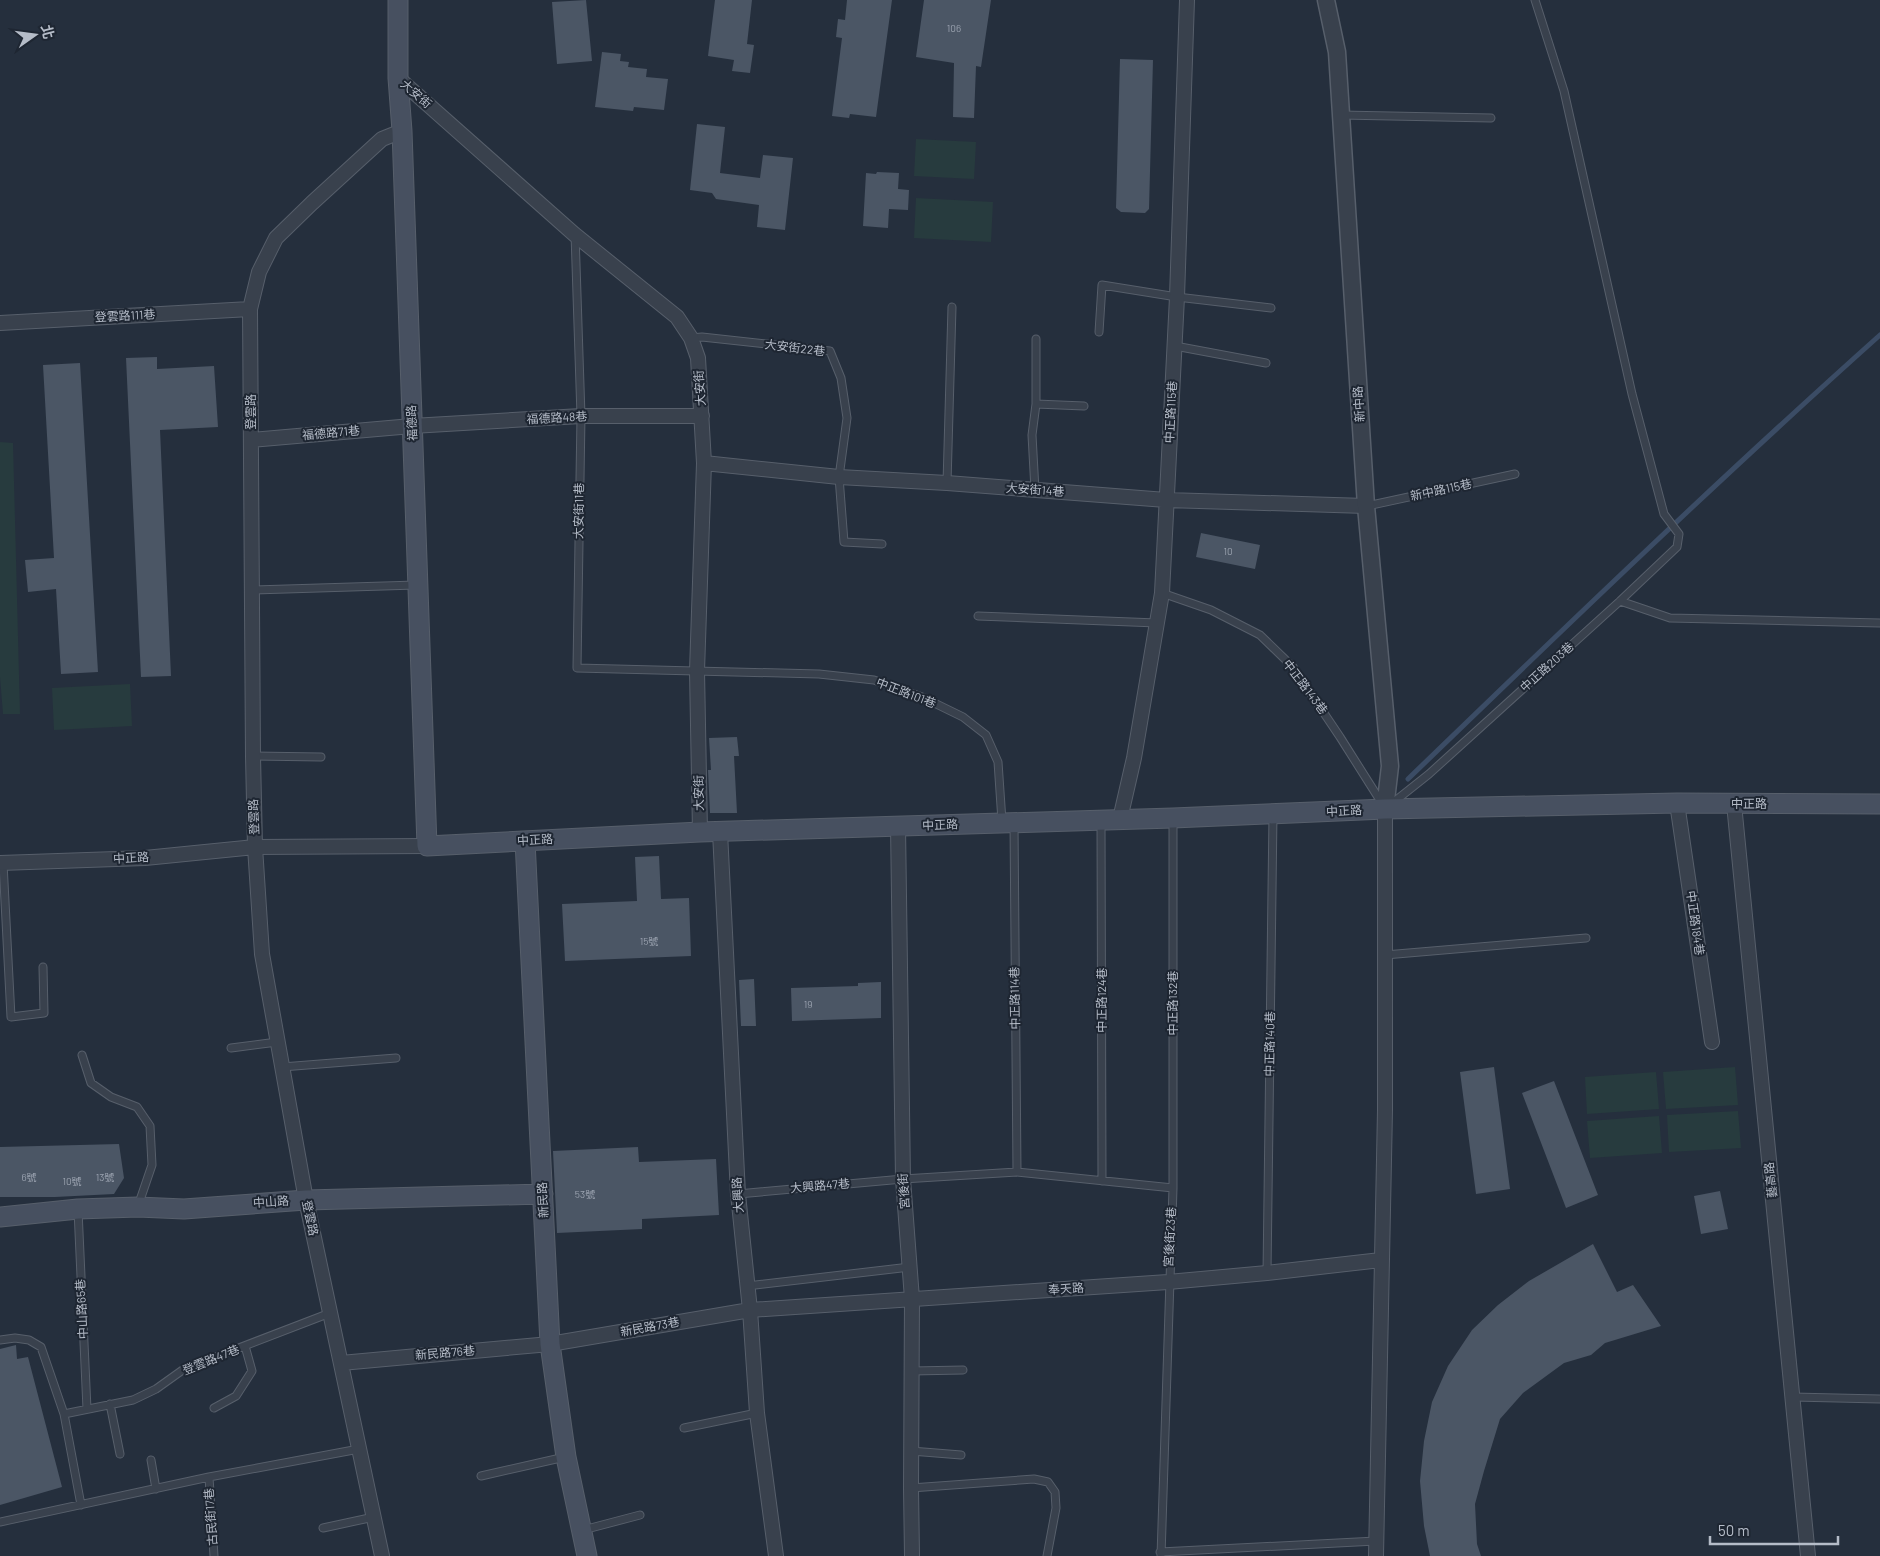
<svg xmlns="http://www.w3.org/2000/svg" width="1880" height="1556" font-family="Barlow,'Noto Sans TC',sans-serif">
	<rect width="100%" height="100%" fill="#252f3d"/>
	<path fill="#273b3e" d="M916 139 976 142 974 179 914 176Z
		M916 198 993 202 991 242 914 238Z
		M0 442 13 443 20 714H3L0 677Z
		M130 684 132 726 54 730 52 688Z
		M1735 1067 1738 1105 1666 1109 1663 1072Z
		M1656 1072 1659 1109 1587 1114 1585 1077Z
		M1738 1111 1741 1148 1669 1152 1667 1115Z
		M1659 1116 1662 1153 1590 1158 1587 1121Z"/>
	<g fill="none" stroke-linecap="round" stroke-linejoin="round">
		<path stroke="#3b4c65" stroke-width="5" d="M1408 779C1563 629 1719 479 1880 335"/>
	</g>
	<path fill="#4b5665" d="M586 0 592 61 557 64 552 2Z
		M715 0H752L747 44 754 45 750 73 732 71 734 60 708 56Z
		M847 0H892L876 117 850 114 849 118 832 116 842 38 836 37 838 19 845 20Z
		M924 0H991L981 67 976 66 974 118 953 117 954 63 916 57Z
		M602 52 621 54 620 61 629 62 628 67 647 69 646 77 668 79 664 110 634 107 633 111 595 107Z
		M1120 59 1153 60 1149 209 1145 213 1121 212 1116 208Z
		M697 124 725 127 720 173 760 178 763 155 793 158 785 230 757 227 759 205 716 199 712 193 690 190Z
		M877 172 899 173 898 189 909 190 908 210 889 209 888 228 863 226 866 173 876 174Z
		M157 357V369L214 366 218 427 160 430 171 676 141 677 126 358Z
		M80 363 98 672 61 674 56 589 28 592 25 560 54 558 43 365Z
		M1201 533 1260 545 1255 569 1196 557Z
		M737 737 739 756H734L737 813H710L708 770H711L709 738Z
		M659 856 661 899 689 898 691 956 565 961 562 904 637 901 635 857Z
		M754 979 756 1026H741L739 980Z
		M881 982V1018L792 1021 791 988 858 986V983Z
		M1494 1067 1510 1189 1476 1194 1460 1072Z
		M1554 1081 1598 1195 1566 1208 1522 1093Z
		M119 1144 124 1178 114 1194 55 1197H0V1147Z
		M638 1147 639 1162 716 1159 719 1215 642 1219V1229L557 1233 553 1151Z
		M1720 1191 1728 1229 1701 1234 1694 1196Z
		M1593 1244 1617 1292 1633 1285 1661 1326 1605 1343 1591 1355 1564 1363 1523 1393 1500 1419 1484 1471 1475 1504 1477 1544 1481 1556H1430L1424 1526 1420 1481 1424 1441 1432 1402 1448 1366 1472 1330 1498 1305 1529 1281Z
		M16 1345 17 1359 28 1357 62 1487 0 1505V1349Z"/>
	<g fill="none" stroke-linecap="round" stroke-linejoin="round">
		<g stroke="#575f6b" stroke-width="9">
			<path id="service" d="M1341 115 1491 118
				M575 234 581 416 577 668 819 674 874 680 922 697 963 717 986 735 998 762 1002 821
				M1099 332 1102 285 1177 297 1271 308
				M691 338 702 337 830 351 841 378 847 418 839 477 844 542 882 544
				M1175 346 1266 363
				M1036 404 1084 406
				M947 483 952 307
				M1035 490 1032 435 1036 404V339
				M1367 506 1515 474
				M251 590 416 585
				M1162 593 1211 610 1260 635 1293 667 1340 737 1383 805
				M1620 601 1670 618 1880 623
				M978 616 1157 623
				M253 756 321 757
				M1390 805 1429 774 1620 601 1677 547 1679 534 1664 514 1632 394 1564 91 1535 0
				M1101 820 1102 1181
				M1014 824 1017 1172
				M3 863 11 1017 44 1013 43 967
				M1385 955 1586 938
				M231 1048 277 1042
				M82 1055 91 1083 111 1097 137 1107 150 1126 152 1165 138 1206
				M282 1067 396 1058
				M738 1194 903 1179 1017 1172 1173 1188
				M78 1210 87 1409
				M1267 1273 1273 814
				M747 1286 910 1267
				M0 1340 15 1338 29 1340 41 1347 64 1414 81 1505
				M912 1371 963 1370
				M1793 1397 1880 1399
				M110 1404 120 1454
				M214 1408 236 1396 252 1371 245 1346
				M64 1414 133 1400 156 1389 184 1369 330 1313
				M684 1428 757 1413
				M911 1451 961 1455
				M151 1460 156 1489
				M481 1476 565 1457
				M209 1477 214 1556
				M911 1488 1034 1479 1048 1482 1055 1492 1056 1508 1047 1556
				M0 1522 209 1477 359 1449
				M323 1528 374 1517
				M583 1530 640 1515
				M1160 1552 1376 1541
				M1161 1556 1173 1188V819"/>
		</g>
		<g stroke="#575f6b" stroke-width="16">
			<path id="minor" d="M398 78 574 234 677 317 691 338 698 358 704 463 697 671 700 832
				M0 323 250 309
				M251 440 412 426 581 416H702
				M704 463 839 477 947 483 1166 500 1366 506
				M1677 803 1712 1042
				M1734 804 1808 1556
				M1120 819 1134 758 1162 593 1177 297 1187 0
				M898 826 903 1179 912 1299 911 1488 912 1556
				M720 832 738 1194 750 1310 757 1413 776 1556
				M0 863 145 858 255 847 427 846
				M341 1363 550 1344 750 1310 1168 1282 1267 1273 1381 1260
				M382 1556 306 1200 262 954 255 847 253 756 250 309 259 272 276 238 312 203 382 139 402 131
				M1376 1556 1385 1110V809"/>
		</g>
		<g stroke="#575f6b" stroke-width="19">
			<path id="tertiary" d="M1326 0 1337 52 1366 506 1390 766 1385 809"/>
		</g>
		<g stroke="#575f6b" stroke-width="21">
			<path id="secondary" d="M398 0V78L402 131 427 846 700 832 1173 818 1385 809 1677 803 1880 804
				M525 841 550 1344 566 1457 587 1556
				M0 1217 78 1209 138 1207 184 1209 306 1200 543 1194"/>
		</g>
		<use href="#service" stroke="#39414d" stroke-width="7"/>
		<use href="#minor" stroke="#39414d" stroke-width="14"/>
		<use href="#tertiary" stroke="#39414d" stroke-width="16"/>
		<use href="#secondary" stroke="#475060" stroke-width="19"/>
	</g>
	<g text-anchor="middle" stroke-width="4" stroke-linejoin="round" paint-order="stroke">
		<g font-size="10" fill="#9aa2af">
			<text x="954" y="32">106</text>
			<text x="1228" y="555">10</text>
			<text x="649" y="945">15號</text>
			<text x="808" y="1008">19</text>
			<text x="29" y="1181">6號</text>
			<text x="105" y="1181">13號</text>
			<text x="72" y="1185">10號</text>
			<text x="585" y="1198">53號</text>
		</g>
		<g font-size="12" fill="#b5bcc8" stroke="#1e2632">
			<text transform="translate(416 94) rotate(41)" y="4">大安街</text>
			<text transform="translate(125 316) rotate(-3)" y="4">登雲路111巷</text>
			<text transform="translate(795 348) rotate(7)" y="4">大安街22巷</text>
			<text transform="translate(700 388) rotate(-94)" y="4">大安街</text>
			<text transform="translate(1359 404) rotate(-94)" y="4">新中路</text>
			<text transform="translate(251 412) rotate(-90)" y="4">登雲路</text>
			<text transform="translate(1171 412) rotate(-87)" y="4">中正路115巷</text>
			<text transform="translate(557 418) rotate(-3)" y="4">福德路48巷</text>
			<text transform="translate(412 423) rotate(-92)" y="4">福德路</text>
			<text transform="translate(331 433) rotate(-5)" y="4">福德路71巷</text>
			<text transform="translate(1035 490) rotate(4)" y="4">大安街14巷</text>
			<text transform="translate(1441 490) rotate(-12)" y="4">新中路115巷</text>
			<text transform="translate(579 511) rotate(-89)" y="4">大安街11巷</text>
			<text transform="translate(1547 667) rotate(-42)" y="4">中正路203巷</text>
			<text transform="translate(1305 687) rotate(53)" y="4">中正路143巷</text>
			<text transform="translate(906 693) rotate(21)" y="4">中正路101巷</text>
			<text transform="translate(699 793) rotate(-91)" y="4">大安街</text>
			<text x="1749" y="808">中正路</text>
			<text transform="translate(1344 811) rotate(-3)" y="4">中正路</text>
			<text transform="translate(254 817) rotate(-92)" y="4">登雲路</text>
			<text transform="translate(940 825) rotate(-2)" y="4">中正路</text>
			<text transform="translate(535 840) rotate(-3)" y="4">中正路</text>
			<text transform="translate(131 858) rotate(-3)" y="4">中正路</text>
			<text transform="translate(1695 923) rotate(82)" y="4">中正路184巷</text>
			<text transform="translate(1015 998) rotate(-91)" y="4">中正路114巷</text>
			<text transform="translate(1102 1000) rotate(-90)" y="4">中正路124巷</text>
			<text transform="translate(1173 1003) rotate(-90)" y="4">中正路132巷</text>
			<text transform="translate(1270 1044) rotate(-89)" y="4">中正路140巷</text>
			<text transform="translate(1771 1180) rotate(-96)" y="4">藝高路</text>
			<text transform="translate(820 1186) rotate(-5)" y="4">大興路47巷</text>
			<text transform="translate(904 1191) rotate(-94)" y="4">宮後街</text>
			<text transform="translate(738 1195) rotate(-94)" y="4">大興路</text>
			<text transform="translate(543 1200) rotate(-93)" y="4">新民路</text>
			<text transform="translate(271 1202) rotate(-4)" y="4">中山路</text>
			<text transform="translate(310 1218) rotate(78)" y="4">登雲路</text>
			<text transform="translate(1170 1237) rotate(-87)" y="4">宮後街23巷</text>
			<text transform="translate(1066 1289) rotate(-4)" y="4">奉天路</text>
			<text transform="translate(82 1309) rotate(-93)" y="4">中山路65巷</text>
			<text transform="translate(650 1327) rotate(-10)" y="4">新民路73巷</text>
			<text transform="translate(445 1353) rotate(-5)" y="4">新民路76巷</text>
			<text transform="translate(211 1360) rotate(-22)" y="4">登雲路47巷</text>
			<text transform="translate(211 1517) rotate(-94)" y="4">古民街17巷</text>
		</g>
	</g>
	<g transform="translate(35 35) rotate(76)" stroke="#1e2632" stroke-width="4" paint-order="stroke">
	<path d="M0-4L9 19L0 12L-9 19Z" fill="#b5bcc8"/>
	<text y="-8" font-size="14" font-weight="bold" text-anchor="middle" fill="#b5bcc8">北</text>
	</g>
	<path d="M1710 1536v8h128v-8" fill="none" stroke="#b5bcc8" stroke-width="2.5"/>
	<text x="1718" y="1536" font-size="15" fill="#b5bcc8" stroke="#1e2632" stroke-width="4" paint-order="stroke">50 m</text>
</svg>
